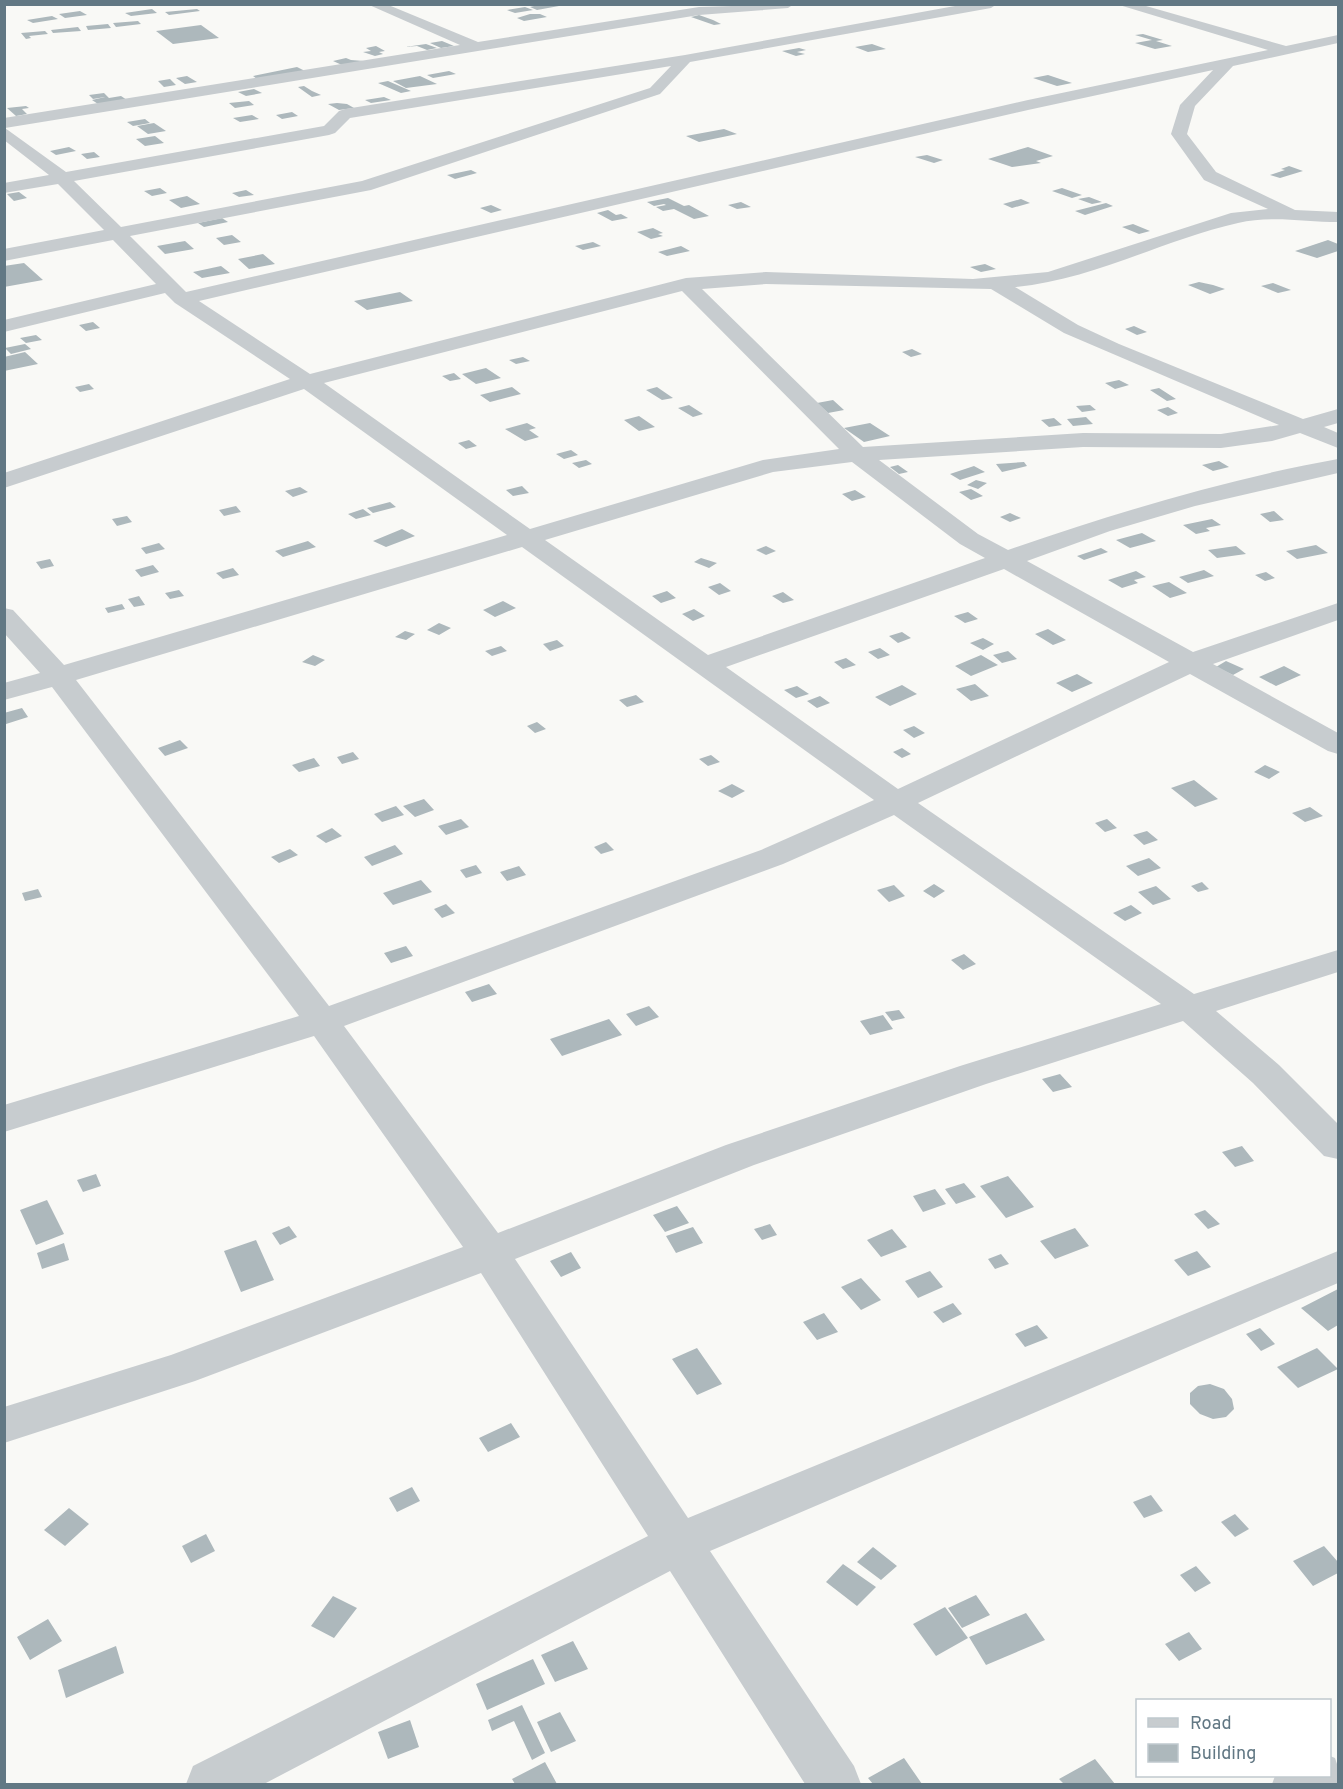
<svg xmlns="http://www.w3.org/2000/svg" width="1343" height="1789" font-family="Overpass,sans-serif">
	<rect width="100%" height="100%" fill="#f9f9f6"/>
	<path fill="#adb8bc" d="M542 4H559V6L537 10 530 7Z
		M525 7 533 10 515 13 507 10Z
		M152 9 157 13 131 16 125 13Z
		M197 9 200 11 169 15 165 12Z
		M80 11 87 15 65 18 59 14Z
		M530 14H540L547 17 524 21 517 18Z
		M699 15 713 20 721 24 714 25 691 17Z
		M52 16 58 19 33 23 27 20Z
		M138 21 141 24 116 27 113 23Z
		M108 24 111 28 88 30 86 26Z
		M201 25 219 38 173 44 156 31Z
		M78 27 81 31 53 33 51 30Z
		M45 31 48 34 29 36 31 38 26 39 21 33Z
		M1143 34 1163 40 1156 41 1172 46 1155 49 1135 43 1152 40 1135 35Z
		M442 41 454 46 441 48 430 43Z
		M426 44 437 48 427 50 417 46 405 47Z
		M872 44 886 49 868 52 855 47Z
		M376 46 385 51 379 52 383 54 375 56 363 52 371 51 366 48Z
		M799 48 806 50 797 52 805 54 796 56 782 51Z
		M346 58 351 60 364 61 342 65 333 61Z
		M297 67 305 71 257 79 253 76Z
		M449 71 456 74 433 78 427 75Z
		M1048 75 1072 83 1057 86 1033 78Z
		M187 76 197 82 185 84 176 78Z
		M420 76 437 84 406 88 393 81Z
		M170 79 176 85 164 87 158 81Z
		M388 81 411 91 401 93 378 83Z
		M304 86 312 91 321 95 312 97 298 87Z
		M254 89 262 93 246 96 238 92Z
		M104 93 109 98 121 96 127 100 98 104 92 100 105 97 93 99 89 95Z
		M384 97 391 100 371 103 365 100Z
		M249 101 254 105 235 108 229 103Z
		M337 103 347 104 354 108 339 110 328 104Z
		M26 106 29 108 22 109 27 114 16 116 7 108Z
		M292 112 298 116 282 119 276 115Z
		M252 115 259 119 240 122 233 118Z
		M145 119 150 123 133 126 127 122Z
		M154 123 166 131 148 134 137 126Z
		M724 129 737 134 699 142 686 136Z
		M155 136 164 143 145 146 136 139Z
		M69 147 76 151 56 155 50 151Z
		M1028 147 1053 156 1036 161 1041 163 1012 167 988 159Z
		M94 152 100 157 87 159 81 154Z
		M927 155 943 160 934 163 915 157Z
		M1289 166 1303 171 1280 178 1270 175 1285 170 1281 169Z
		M471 170 477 173 455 179 447 175Z
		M160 188 167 193 152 196 144 191Z
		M1062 188 1082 195 1072 198 1052 191Z
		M246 190 254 195 239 197 232 193Z
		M19 192 27 198 14 201 7 194Z
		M187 196 200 204 181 208 169 200Z
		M1089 197 1102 202 1092 204 1078 199Z
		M668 198 684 206 689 205 709 216 694 219 674 209 663 211 656 207 666 205 664 204 654 206 647 202Z
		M1021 199 1030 203 1012 208 1003 204Z
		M741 202 751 207 737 209 728 205Z
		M1106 203 1113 206 1085 215 1075 211Z
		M491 205 502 210 491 213 480 208Z
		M608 210 616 215 621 214 628 218 612 221 597 213Z
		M222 218 228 222 204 227 198 223Z
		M1133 224 1150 231 1139 234 1122 227Z
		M653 228 663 233 658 234 663 236 651 239 637 232Z
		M232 235 241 242 224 245 216 238Z
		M1328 240 1338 244V251L1317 258 1295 251Z
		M185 241 194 249 165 254 157 246Z
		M593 242 601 246 583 250 575 246Z
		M681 246 690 251 667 256 658 252Z
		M263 254 275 264 249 269 238 259Z
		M24 263 43 280 4 287V266Z
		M985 264 996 269 981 272 970 267Z
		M221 266 230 273 202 278 193 272Z
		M1199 282 1213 285 1225 289 1210 294 1188 285Z
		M1273 283 1291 290 1278 293 1261 286Z
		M400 292 413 301 367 310 354 301Z
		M93 322 100 328 86 331 79 325Z
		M1134 326 1147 332 1137 335 1125 329Z
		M36 335 42 340 26 343 20 338Z
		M25 344 31 349 11 354 5 348Z
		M912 349 922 354 911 357 902 352Z
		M25 352 38 364 4 371V357Z
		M523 357 530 361 516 364 509 360Z
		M486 368 501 378 476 384 462 374Z
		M454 373 461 379 450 381 442 376Z
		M1119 380 1129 385 1115 389 1105 383Z
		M89 384 94 389 80 392 75 387Z
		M512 387 521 394 490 402 480 395Z
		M657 387 673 398 662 400 646 390Z
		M1159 388 1176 399 1167 401 1150 390Z
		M833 400 844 410 828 413 817 403Z
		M689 405 703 414 693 417 678 408Z
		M1090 405 1096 410 1082 412 1076 406Z
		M1168 407 1178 413 1168 416 1157 410Z
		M639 416 655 427 639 431 624 420Z
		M1086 417 1093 424 1073 426 1067 419Z
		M1054 418 1062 425 1049 427 1041 420Z
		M527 423 536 428 529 430 539 437 525 441 505 429Z
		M870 423 890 436 864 442 844 428Z
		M469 440 477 446 466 449 458 443Z
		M571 450 578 455 564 459 556 454Z
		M586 460 592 464 579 468 572 463Z
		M1219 461 1229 467 1213 471 1202 465Z
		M1024 462 1027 466 1002 472 996 464Z
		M898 465 908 472 899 474 890 467Z
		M974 466 985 472 960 480 950 474Z
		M976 480 987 483 978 489 967 485Z
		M522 486 529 493 513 496 506 490Z
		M300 487 308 492 293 497 285 491Z
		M971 489 983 496 971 500 959 492Z
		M855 490 866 497 852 501 842 494Z
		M390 502 396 507 373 513 367 508Z
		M236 506 241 512 224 516 219 510Z
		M363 509 371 515 356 519 348 514Z
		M1274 511 1284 520 1270 522 1260 514Z
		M1010 513 1021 518 1010 522 1000 517Z
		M127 516 132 522 117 526 112 519Z
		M1212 519 1221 525 1206 528 1210 531 1196 534 1183 525Z
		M402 529 415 536 386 547 373 541Z
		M1142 533 1156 541 1130 548 1116 540Z
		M308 541 316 547 283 557 275 551Z
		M159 543 165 549 146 554 141 548Z
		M1316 545 1328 553 1297 559 1286 551Z
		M766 546 776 551 766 555 756 550Z
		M1236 546 1246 554 1217 558 1208 550Z
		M1101 548 1108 552 1084 560 1077 556Z
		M701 558 717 563 709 568 694 562Z
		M50 559 54 566 41 569 36 562Z
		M153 565 159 572 141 577 135 570Z
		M233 568 239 575 223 579 216 573Z
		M1204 570 1214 576 1188 583 1179 577Z
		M1136 571 1146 577 1134 580 1138 583 1122 588 1108 580Z
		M1266 572 1275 578 1265 581 1255 575Z
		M1169 582 1187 593 1170 598 1152 586Z
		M720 583 731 591 719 595 708 587Z
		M179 590 184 596 170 599 165 593Z
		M667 591 676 598 661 603 652 596Z
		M783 592 794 600 783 603 772 596Z
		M139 596 145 605 134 607 128 599Z
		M503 601 516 608 495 617 483 610Z
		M122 604 125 609 108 613 105 608Z
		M694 609 705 616 693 621 682 614Z
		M968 612 978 619 965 623 954 616Z
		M439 623 451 628 439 635 427 630Z
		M1048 629 1066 640 1053 645 1035 634Z
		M405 631 415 634 406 640 395 637Z
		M902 632 911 638 898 643 889 636Z
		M983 638 994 644 983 650 970 643Z
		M557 640 564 646 550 651 543 644Z
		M501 646 507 651 492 656 485 651Z
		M880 648 890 655 878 659 868 652Z
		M1008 651 1017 659 1002 663 993 655Z
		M313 655 325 660 315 666 302 662Z
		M981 655 998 665 971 676 955 666Z
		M846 658 856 665 843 669 834 662Z
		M1226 661 1244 669 1233 675 1216 667Z
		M1284 666 1301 675 1276 686 1259 677Z
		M1077 674 1093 683 1072 692 1056 683Z
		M975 684 989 696 971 701 956 689Z
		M902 685 917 694 890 706 875 697Z
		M797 686 809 694 796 698 784 690Z
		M636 695 644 702 627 707 619 700Z
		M820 696 830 703 817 708 807 701Z
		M22 708 28 717 6 724 4 713Z
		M537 722 546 729 535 733 527 726Z
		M914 726 925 733 914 738 903 730Z
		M180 740 188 748 165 756 158 748Z
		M902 748 911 754 902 758 893 752Z
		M353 752 359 759 342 764 337 757Z
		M711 755 720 762 708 766 699 759Z
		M314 758 320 766 299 772 292 765Z
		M1265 765 1280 772 1269 779 1254 772Z
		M1194 780 1218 799 1195 807 1171 788Z
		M732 784 745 791 732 798 718 791Z
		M424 799 434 810 415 817 403 806Z
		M396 806 404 815 382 822 374 814Z
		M1310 807 1323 816 1305 822 1292 813Z
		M461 819 469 827 446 835 438 826Z
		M1107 819 1117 828 1105 832 1095 823Z
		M332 828 342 836 326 843 316 836Z
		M1147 831 1158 840 1144 845 1133 835Z
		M606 842 614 850 601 854 594 847Z
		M395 845 403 854 372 866 364 857Z
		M290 849 298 855 279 863 271 857Z
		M1149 858 1161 868 1138 876 1126 866Z
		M476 865 482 873 466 878 460 870Z
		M519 866 526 875 507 881 500 872Z
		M421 880 432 892 393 905 383 893Z
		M1202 882 1209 889 1198 892 1191 886Z
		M934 884 945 891 934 898 923 891Z
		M894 885 905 896 889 902 877 890Z
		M1156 886 1171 899 1153 905 1138 892Z
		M38 889 42 897 25 901 22 893Z
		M446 904 455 913 442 918 434 909Z
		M1131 905 1142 913 1125 921 1113 913Z
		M406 946 413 956 391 963 384 953Z
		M964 954 976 964 963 970 951 960Z
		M489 984 497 994 472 1002 465 992Z
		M649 1006 659 1017 636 1026 626 1014Z
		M899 1010 905 1018 892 1021 885 1012Z
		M883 1015 893 1029 870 1035 860 1021Z
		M609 1019 622 1035 562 1056 550 1039Z
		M1060 1074 1072 1087 1053 1092 1042 1079Z
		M1242 1146 1254 1161 1235 1167 1222 1152Z
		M96 1174 101 1186 83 1192 77 1180Z
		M1008 1176 1034 1207 1006 1218 980 1186Z
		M964 1183 976 1197 956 1204 945 1189Z
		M935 1189 946 1204 923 1212 913 1196Z
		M47 1200 64 1234 36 1245 20 1210Z
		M677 1206 689 1223 665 1232 653 1215Z
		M1205 1210 1220 1224 1208 1229 1194 1214Z
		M770 1224 777 1235 762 1240 754 1229Z
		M289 1226 297 1237 280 1245 272 1233Z
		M693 1227 703 1243 676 1253 666 1236Z
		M1075 1228 1089 1246 1055 1259 1040 1241Z
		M892 1229 907 1247 881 1257 867 1240Z
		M256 1240 274 1280 241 1292 224 1251Z
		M64 1243 69 1260 42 1269 37 1253Z
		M1197 1251 1211 1267 1188 1276 1174 1260Z
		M571 1252 581 1268 561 1277 550 1261Z
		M1001 1254 1009 1264 995 1269 988 1259Z
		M930 1271 943 1287 918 1298 905 1281Z
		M861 1278 881 1300 861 1310 841 1287Z
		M1338 1289V1325L1328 1331 1301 1308Z
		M953 1303 962 1314 943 1323 933 1312Z
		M824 1313 838 1332 817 1340 803 1322Z
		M1037 1325 1048 1338 1025 1347 1015 1334Z
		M1260 1328 1275 1344 1261 1351 1246 1334Z
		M697 1348 722 1384 697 1395 672 1359Z
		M1317 1348 1338 1369 1298 1388 1277 1367Z
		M1210 1384 1224 1389 1232 1399 1234 1409 1226 1417 1213 1419 1200 1414 1190 1404V1393L1198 1386Z
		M511 1423 520 1437 488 1452 479 1438Z
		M412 1487 420 1501 397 1512 389 1498Z
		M1151 1495 1163 1511 1144 1518 1133 1502Z
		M69 1508 89 1524 65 1546 44 1530Z
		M1235 1514 1249 1529 1235 1537 1221 1522Z
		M206 1534 215 1551 191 1563 182 1546Z
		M1324 1546 1338 1562V1573L1313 1586 1293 1561Z
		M873 1547 897 1566 881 1580 857 1562Z
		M843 1564 876 1587 857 1606 826 1582Z
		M1196 1566 1211 1583 1195 1592 1180 1575Z
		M976 1595 990 1615 962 1628 948 1608Z
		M333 1596 357 1608 334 1638 311 1626Z
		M945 1607 968 1638 936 1656 913 1624Z
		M1026 1613 1045 1640 986 1665 969 1637Z
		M48 1619 62 1641 30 1660 17 1637Z
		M1189 1632 1202 1649 1179 1661 1165 1644Z
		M573 1641 588 1669 555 1682 541 1655Z
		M116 1646 124 1673 66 1698 58 1670Z
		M533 1659 545 1684 487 1710 476 1684Z
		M522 1705 545 1753 532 1760 514 1721 492 1731 488 1720Z
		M560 1712 576 1741 551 1752 537 1722Z
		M410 1720 419 1747 388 1759 378 1732Z
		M904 1758 922 1784H873L868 1778Z
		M1095 1759 1115 1784H1064L1059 1779Z
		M545 1762 557 1784H515L512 1779Z"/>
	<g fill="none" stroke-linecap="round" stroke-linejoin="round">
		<path fill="#c7cccf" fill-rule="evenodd" d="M367 4H386L478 42 699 7 794 4 788 8 699 15 5 128 66 172 324 126 339 111 345 109 685 55 966 4H997L991 8 690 62 660 94 371 190 130 236 186 292 1028 100 1268 50 1116 4H1139L1286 46 1338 35V43L1233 66 1195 106 1187 134 1216 172 1295 210 1338 212V222C1306 222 1270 215 1238 223 1162 240 1093 280 1015 287L1078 325 1119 344 1303 419 1338 409V423L1324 427 1338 433V448L1300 433 1272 441 1221 448 1083 447 879 460 978 534 1008 550C1116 513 1226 479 1338 459V473L1195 506 1110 531 1027 561 1193 652 1338 603V620L1213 664 1338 733V754L1328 751 1190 674 918 803 1194 994 1338 950V972L1216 1011 1279 1065 1338 1124V1159L1324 1156 1253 1083 1183 1021 986 1084 754 1165 515 1259 688 1518 1338 1251V1283L710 1551 854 1766 861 1784H805L670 1571 264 1784H186L193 1766 648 1536 481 1273 195 1381 4 1443V1407L171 1355 463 1247 314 1036 4 1132V1105L299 1016 52 687 4 700V683L40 673 4 633V608L13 610 64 665 507 535 304 389 4 488V473L290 379 175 303 165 293 4 332V320L156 284 113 240 4 261V249L104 230 58 184 4 193V183L49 175 4 140V118L460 45ZM671 66 650 88 362 181 121 227 74 181 329 135 335 133 350 118ZM1213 70 1180 105 1171 134 1204 180 1268 209 1231 213 1048 272 973 279 766 272 686 278 310 374 199 301 1028 110ZM766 284 991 289 1064 333 1279 425 1221 434 1083 433 863 447 702 289ZM682 291 839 449 763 460 530 529 324 383ZM852 462 960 544 985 558 708 655 545 540 773 472ZM522 547 874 800 761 850 329 1006 76 680ZM1004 569 1169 662 898 789 726 667ZM894 815 1161 1004 960 1066 726 1145 498 1233 344 1026 783 864Z
			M1330 1756 1335 1758 1338 1767V1784H1272L1275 1776H1330Z"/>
	</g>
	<rect width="1343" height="1789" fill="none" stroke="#627884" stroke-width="12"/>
	<rect x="1136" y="1699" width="195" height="78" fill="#ffffff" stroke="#c0c9ce" stroke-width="1.5"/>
	<rect x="1148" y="1718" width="30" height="9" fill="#c7cccf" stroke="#c0c9ce" stroke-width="1.5"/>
	<text x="1190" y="1729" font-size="18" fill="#627884">Road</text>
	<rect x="1148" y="1744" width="30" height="18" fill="#adb8bc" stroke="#c0c9ce" stroke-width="1.5"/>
	<text x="1190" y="1759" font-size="18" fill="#627884">Building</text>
</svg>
